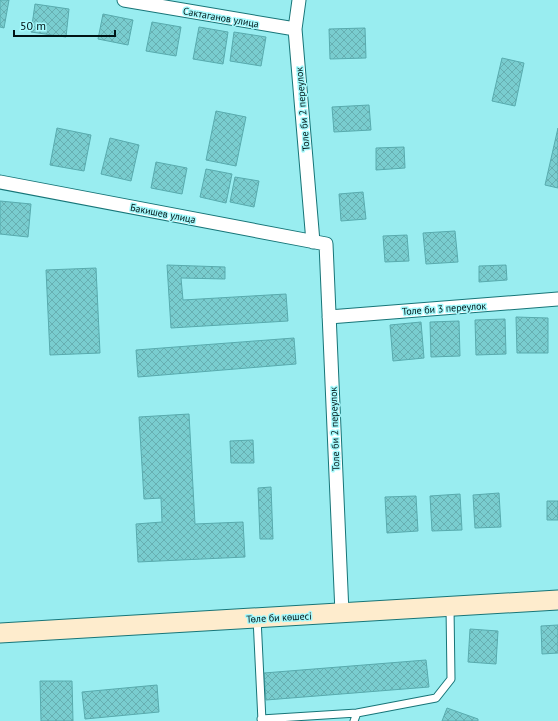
<svg xmlns="http://www.w3.org/2000/svg" width="558" height="721" font-family="'PT Sans',sans-serif">
	<defs>
		<pattern id="building-cross-hatch" width="8" height="8" patternUnits="userSpaceOnUse"><rect width="8" height="8" fill="#79cdcf"/><path d="M0 0l8 8M0 8l8-8" fill="none" stroke="#67afb1"/></pattern>
	</defs>
	<rect width="100%" height="100%" fill="#99edf0"/>
	<path fill="url(#building-cross-hatch)" stroke="#58abae" d="M0 0H9L4 28 0 27Z
		M35 4 69 9 66 37 31 32Z
		M103 14 133 20 128 45 98 39Z
		M152 22 181 27 176 56 146 51Z
		M199 27 228 32 223 64 193 59Z
		M365 28 366 58 330 59 329 29Z
		M234 32 266 37 261 66 230 61Z
		M502 58 524 63 515 106 492 101Z
		M369 105 371 130 334 132 332 107Z
		M216 111 246 117 236 166 206 160Z
		M57 128 91 135 84 171 50 165Z
		M558 128V188L545 185Z
		M110 138 139 145 131 181 101 174Z
		M404 147 405 168 376 170V148Z
		M156 162 187 168 182 194 151 188Z
		M206 169 232 174 226 203 200 197Z
		M235 177 259 181 254 207 230 202Z
		M363 192 366 219 341 221 339 194Z
		M0 201 31 204 28 237 0 234Z
		M455 231 458 262 426 264 423 233Z
		M407 235 409 261 385 262 383 236Z
		M167 265 225 267V279L181 278 183 300 286 294 288 321 171 328Z
		M506 265 507 280 479 282V266Z
		M96 268 100 353 50 355 46 270Z
		M516 317 548 318V353H517Z
		M505 319 506 354 476 355 475 320Z
		M459 321 460 356 431 357 430 322Z
		M421 322 424 358 393 361 390 325Z
		M294 338 296 364 138 377 136 350Z
		M189 414 195 524 243 522 245 557 138 562 136 524 162 522 161 498 144 499 139 417Z
		M253 440 254 463H231L230 441Z
		M271 487 273 539H260L258 488Z
		M499 493 501 527 475 528 473 495Z
		M460 494 462 530 432 531 430 496Z
		M416 496 418 531 387 533 385 497Z
		M547 501H558V520H547Z
		M558 625V653L542 654 541 626Z
		M470 629 498 631 496 664 468 662Z
		M426 660 429 687 266 700 264 673Z
		M40 681H72L73 721H41Z
		M157 685 159 712 85 719 82 692Z
		M447 708 478 719V721H442Z"/>
	<g fill="none" stroke-linecap="round" stroke-linejoin="round">
		<g stroke="#177578" stroke-width="9">
			<path id="lane" d="M257 618 262 721
				M261 719 357 713
				M354 721 357 713 436 698 451 679 450 607"/>
		</g>
		<g stroke="#177578" stroke-width="15">
			<path id="street" d="M124 0 295 29
				M299 0 295 29 313 242
				M0 182 326 244 342 613
				M329 317 558 299"/>
		</g>
		<g stroke="#177578" stroke-width="21">
			<path id="secondary" d="M0 633 558 600"/>
		</g>
		<use href="#lane" stroke="#fff" stroke-width="7"/>
		<use href="#street" stroke="#fff" stroke-width="13"/>
		<use href="#secondary" stroke="#feeccd" stroke-width="19"/>
	</g>
	<g text-anchor="middle" stroke-width="3" stroke-linejoin="round" paint-order="stroke">
		<g font-size="10" fill="#001415" stroke="#a6fafd">
			<text transform="translate(221 17) rotate(10)" y="4">Сактаганов улица</text>
			<text transform="translate(302 109) rotate(-95)" y="4">Толе би 2 переулок</text>
			<text transform="translate(163 213) rotate(11)" y="4">Бакишев улица</text>
			<text transform="translate(444 308) rotate(-4)" y="4">Толе би 3 переулок</text>
			<text transform="translate(334 429) rotate(-92)" y="4">Толе би 2 переулок</text>
			<text transform="translate(279 617) rotate(-3)" y="4">Төле би көшесі</text>
		</g>
	</g>
	<path d="M14 30v6h101v-6" fill="none" stroke="#001415" stroke-width="2"/>
	<text x="20" y="30" font-size="12" fill="#001415" stroke="#a6fafd" stroke-width="3" paint-order="stroke">50 m</text>
</svg>
